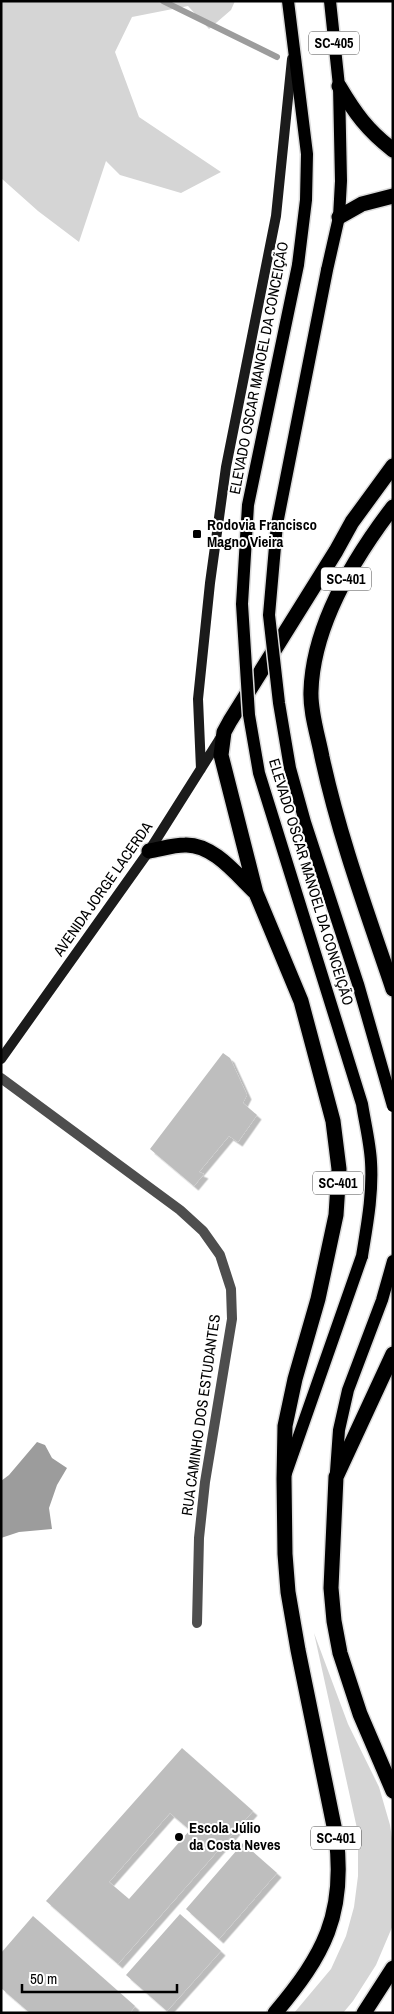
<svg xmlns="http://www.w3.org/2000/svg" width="394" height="2014" font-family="'Archivo Narrow',sans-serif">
	<defs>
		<filter id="shadow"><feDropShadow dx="4.5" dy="4.5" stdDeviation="0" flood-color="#0004"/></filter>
	</defs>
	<rect width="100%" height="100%" fill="#fff"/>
	<path fill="#d5d5d5" d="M1 1H235L231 10 209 29 188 6 132 17 115 52 139 117 221 172 181 193 120 175 106 161 79 242 38 211 1 178Z
		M314 1633 348 1724 379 1787 390 1825 393 1845V1925L376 1965 353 2001 343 2013H294L331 1969 346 1936 354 1907 358 1876V1833Z"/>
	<path fill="#9c9c9c" d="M37 1442 45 1445 52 1458 67 1468 57 1485 49 1508 52 1529 19 1532 1 1538V1481L9 1475Z"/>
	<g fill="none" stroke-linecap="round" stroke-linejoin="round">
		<path stroke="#9c9c9c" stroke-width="6" d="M163 1 277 57"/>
	</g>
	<path fill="#bebebe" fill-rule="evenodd" filter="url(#shadow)" d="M223 1053 230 1058 247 1095 243 1103 257 1115 238 1142 229 1136 199 1172 204 1174 194 1186 150 1149Z
		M182 1748 253 1811 118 1964 46 1901ZM170 1813 190 1830 129 1899 109 1882Z
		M243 1843 277 1873 219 1939 186 1909Z
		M180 1914 221 1951 167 2011 126 1975Z
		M33 1916 135 2006 130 2013H30L1 1988V1953Z"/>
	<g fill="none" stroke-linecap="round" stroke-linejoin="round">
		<g stroke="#dbdbdb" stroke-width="15">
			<path id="primary" d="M288 1 307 154 306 200 298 265
				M327 270 339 217 341 181 339 86 330 1
				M336 1472 339 1430 348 1390 382 1300 393 1261
				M286 1473 362 1256"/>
		</g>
		<g stroke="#dbdbdb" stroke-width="18">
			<path id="highway" d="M339 86C355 113 367 130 393 150
				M339 217 362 204 393 196
				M393 507C354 558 313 625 311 691 310 712 318 736 322 757 339 836 367 912 393 989
				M149 851C161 849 173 845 185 845 213 844 236 874 255 892
				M393 1354 336 1477 331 1588 334 1621 340 1653 360 1714 393 1791
				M275 2013C324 1955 346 1914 336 1836L298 1650 288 1592 285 1554 284 1479 285 1426 295 1379 318 1299 336 1215 339 1169 333 1121 301 1001 256 893 221 755 224 732 230 721 336 551 352 522 393 466
				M364 2013 393 1968"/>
		</g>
		<path stroke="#4e4e4e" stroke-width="10" d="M1 1078 180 1210 203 1231 220 1255 231 1289 232 1319 205 1482 199 1538 197 1623"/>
		<path stroke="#1b1b1b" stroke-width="10" d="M201 769 198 699 210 583 226 467 276 216 292 59
			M1 1059 149 851 221 737"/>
		<use href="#primary" stroke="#000" stroke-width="12"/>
		<use href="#highway" stroke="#000" stroke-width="15"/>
		<g stroke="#dbdbdb" stroke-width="15" stroke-linecap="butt">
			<path id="primary-bridge" d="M298 265 248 505 242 604 249 715 259 773 362 1104C365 1123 370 1143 371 1162 373 1194 367 1225 362 1256
				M327 270 277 524 269 615 279 703 290 768 305 822 358 984 393 1106"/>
		</g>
		<use href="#primary-bridge" stroke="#000" stroke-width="12"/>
	</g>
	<g fill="#000" stroke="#fff" stroke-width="2">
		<rect x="192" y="529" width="10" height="10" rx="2.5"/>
		<circle cx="179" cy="1837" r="5"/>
	</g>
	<g text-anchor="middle" stroke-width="4" stroke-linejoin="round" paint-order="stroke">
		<g fill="#fff" stroke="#4c4c4c" stroke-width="1">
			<rect x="309" y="31.5" width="50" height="23" rx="4"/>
			<rect x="321" y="567.5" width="50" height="23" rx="4"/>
			<rect x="313" y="1171.5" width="50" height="23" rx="4"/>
			<rect x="311" y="1826.5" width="50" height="23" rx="4"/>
		</g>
		<g font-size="14" font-weight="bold" fill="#000">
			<text x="334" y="48">SC-405</text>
			<text x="346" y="584">SC-401</text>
			<text x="338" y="1188">SC-401</text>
			<text x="336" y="1843">SC-401</text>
		</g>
		<g font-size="15" fill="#000" stroke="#fff">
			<text transform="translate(259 368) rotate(-79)" y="5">ELEVADO OSCAR MANOEL DA CONCEIÇÃO</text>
			<text transform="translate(311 882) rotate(73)" y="5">ELEVADO OSCAR MANOEL DA CONCEIÇÃO</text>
			<text transform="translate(103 889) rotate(-55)" y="5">AVENIDA JORGE LACERDA</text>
			<text transform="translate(201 1415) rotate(-82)" y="5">RUA CAMINHO DOS ESTUDANTES</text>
		</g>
		<g font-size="15" font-weight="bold" fill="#000" stroke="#fff" text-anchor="start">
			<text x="207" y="530">Rodovia Francisco<tspan x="207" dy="17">Magno Vieira</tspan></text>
			<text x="189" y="1833">Escola Júlio<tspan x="189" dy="17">da Costa Neves</tspan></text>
		</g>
	</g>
	<rect width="394" height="2014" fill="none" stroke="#000000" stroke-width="5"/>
	<path d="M22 1984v8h155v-8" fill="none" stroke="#000000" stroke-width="2.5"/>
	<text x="30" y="1984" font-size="15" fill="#000000" stroke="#ffffff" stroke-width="4" paint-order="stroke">50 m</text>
</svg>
